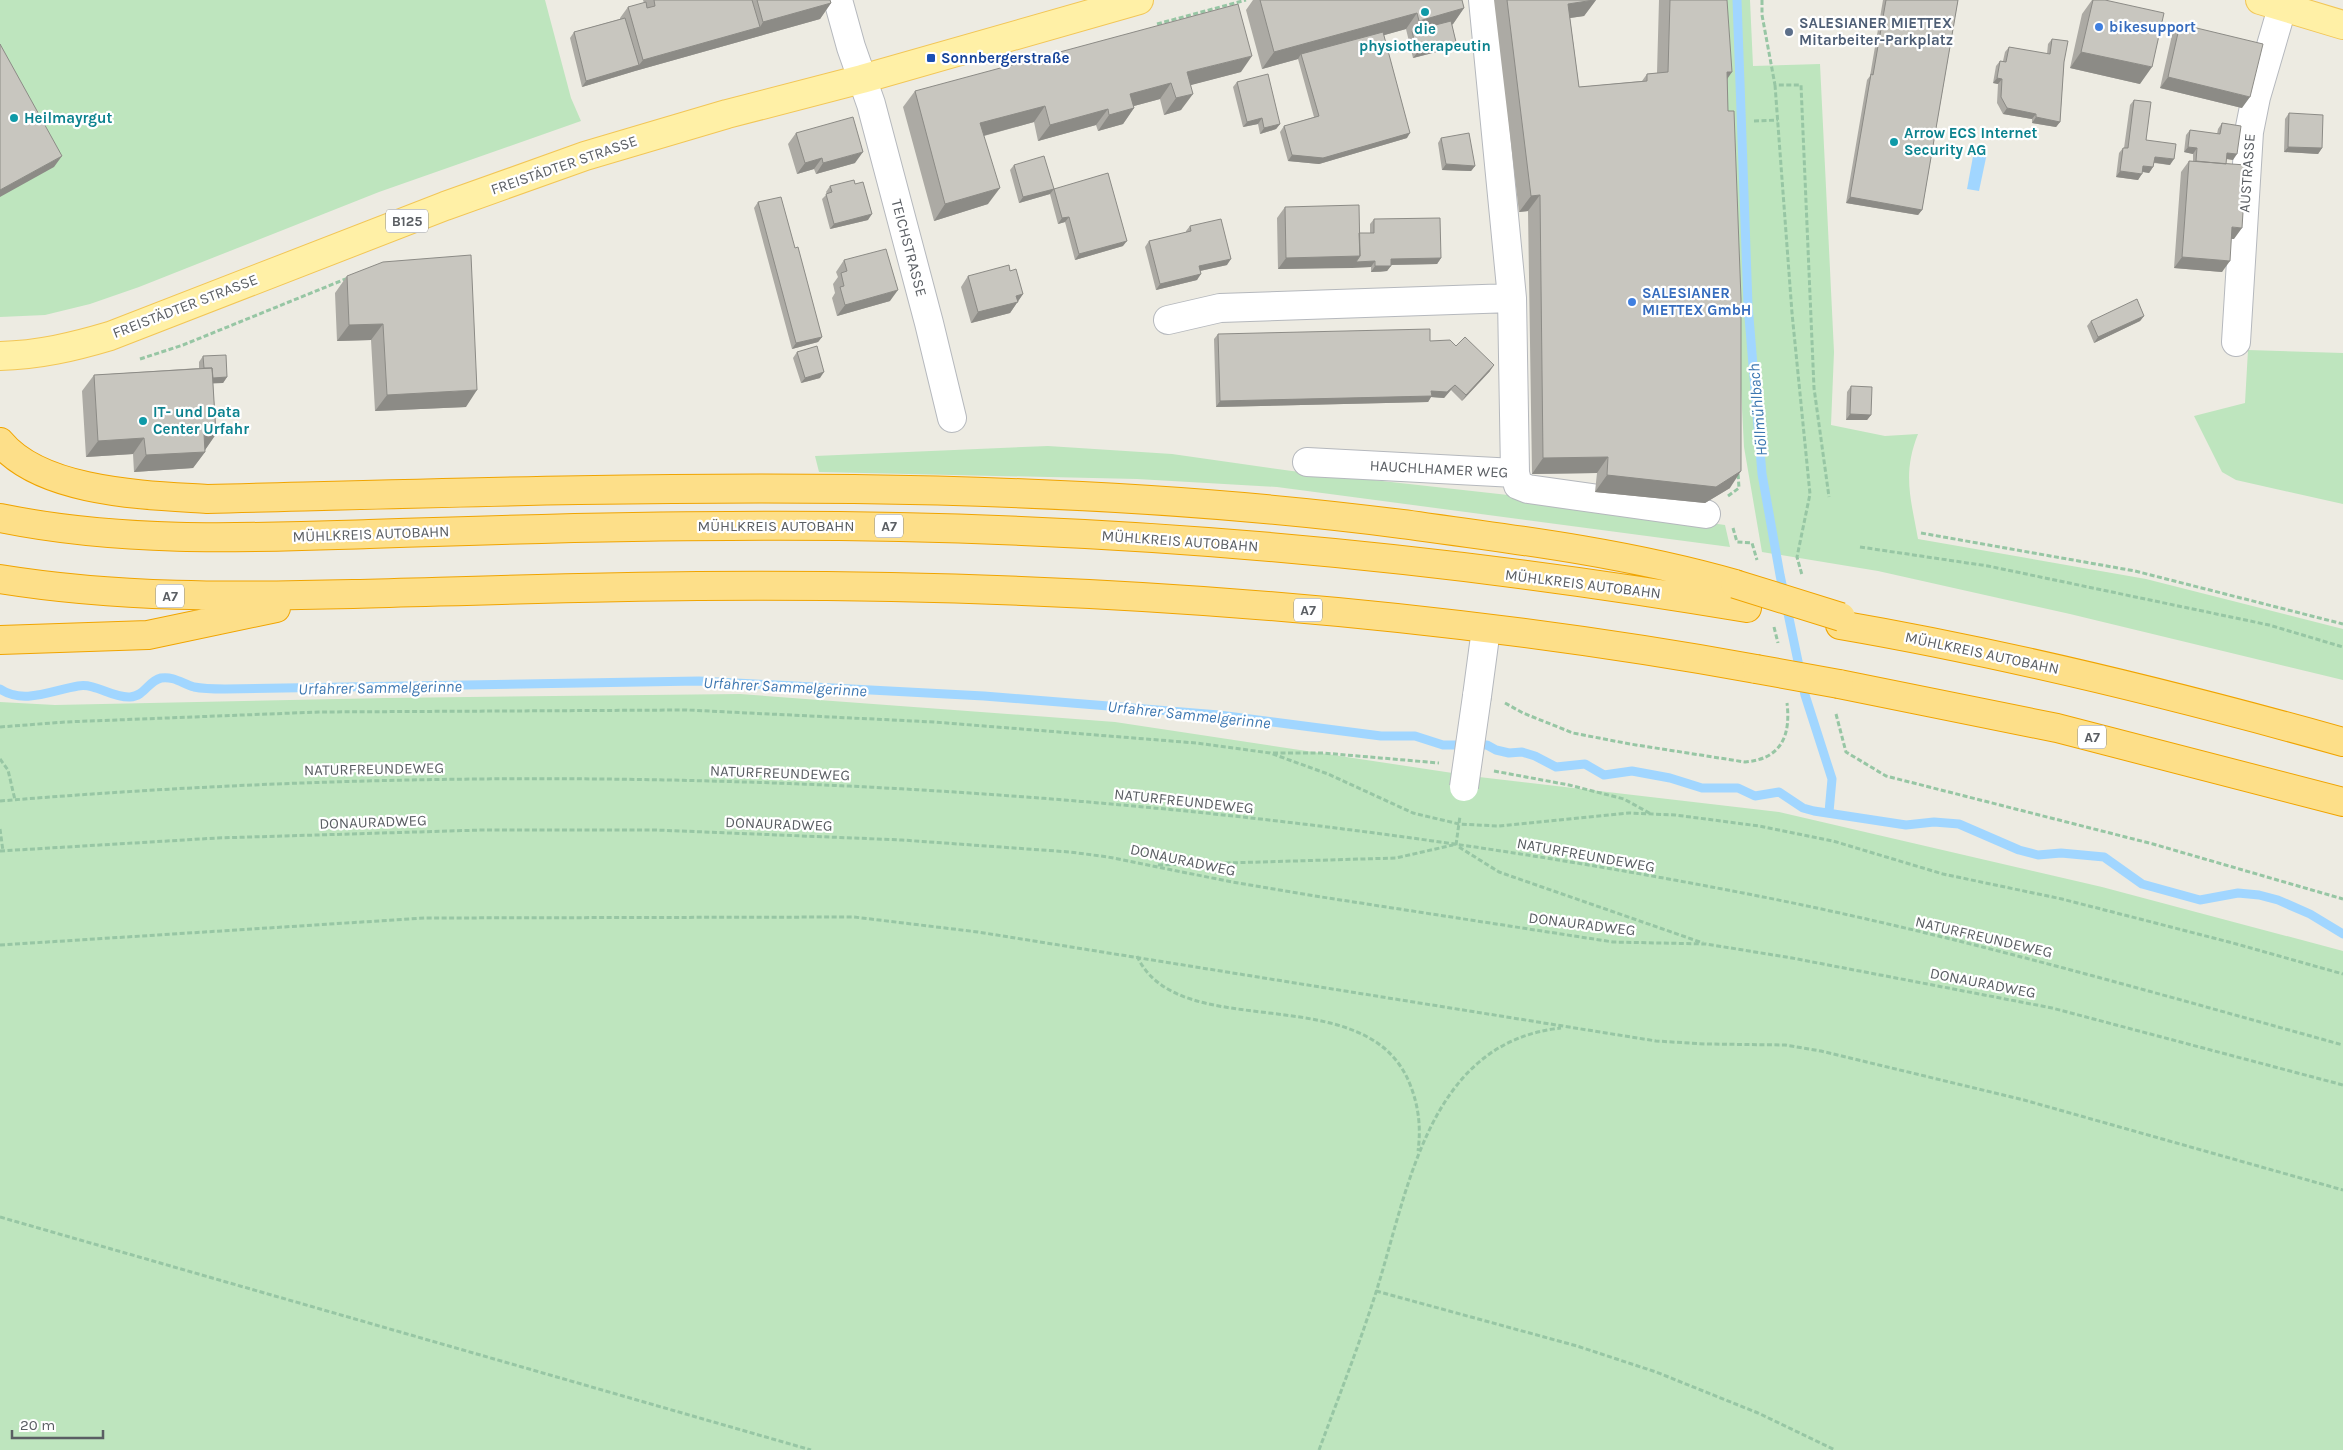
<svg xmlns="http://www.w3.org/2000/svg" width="2343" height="1450" font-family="Karla,sans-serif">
	<rect width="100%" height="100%" fill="#edebe2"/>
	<path fill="#bee5be" d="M0 0H545L571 98 581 121 379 192 139 287 90 304 45 315 0 317Z
		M1721 0H1750L1753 66 1820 64 1834 352 1831 425 1885 436 1918 434C1902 474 1911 499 1918 539L2146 579 2343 629V680L2070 614 1878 571 1762 552 1744 447Z
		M2248 350 2343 353V504L2236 480 2222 472 2194 416 2245 403Z
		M1048 446 1172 454 1292 471 1517 496 1725 525 1730 547 1277 487 1137 479 819 472 815 456Z
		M740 694 1115 722 1479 777 1779 812 2102 887 2343 951V1450H0V702L55 705 386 698Z"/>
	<path fill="#a1d6ff" d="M1974 151 1987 153 1979 191 1967 189Z"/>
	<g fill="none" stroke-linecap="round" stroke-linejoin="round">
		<path stroke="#a1d6ff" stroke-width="9" d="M1737 0 1748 305 1762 474 1780 575 1805 695 1832 779 1829 812
			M0 689C23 705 53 690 78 686 97 683 111 698 130 697 145 696 148 681 161 678 174 676 183 684 194 687 204 689 215 689 225 689L699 681 984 696 1219 715 1381 736H1415L1443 745H1487L1496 750 1509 753 1522 752 1535 756 1556 767 1585 764 1604 775 1632 771 1670 778 1702 788H1738L1755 796 1779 792 1803 808 1814 811 1906 825 1934 822 1959 824 2019 850 2038 855 2061 853 2104 857 2142 884 2200 900 2238 893 2259 895 2278 900 2310 914 2343 934"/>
		<g stroke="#b5b8bd" stroke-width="30">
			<path id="minor" d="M838 0 851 47 871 104 929 323 952 418
				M1168 320 1220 308 1512 298 1483 0
				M2236 342 2249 132 2256 97 2282 8
				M1307 462 1515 473 1512 298
				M1515 473 1518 485 1528 489 1706 514
				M1477 696 1486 629"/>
		</g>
		<g stroke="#f2c657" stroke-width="30">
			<path id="major" d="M2260 0 2343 25
				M0 356C39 355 73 347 110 336L445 206 585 156 727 114 862 79 1139 0"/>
		</g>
		<g stroke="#f0a400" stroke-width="30">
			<path id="highway" d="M0 442C42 493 146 495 207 499 605 489 1006 473 1402 524 1513 539 1627 553 1735 584
				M0 518C122 543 245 538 369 534 489 530 609 526 730 526 1070 523 1411 551 1747 608
				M0 579C118 598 234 597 353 594 468 591 583 587 698 586 1052 583 1408 606 1756 669
				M1840 625C2009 654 2178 696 2343 742
				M0 640 148 635 276 608
				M1839 684 2057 728 2343 802"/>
		</g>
		<path stroke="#97c6a4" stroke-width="3" stroke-dasharray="5 2.5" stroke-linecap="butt" d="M1762 0V15L1775 85H1801L1814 388 1829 497
			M1157 24 1246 0
			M1775 85 1792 313 1810 494 1797 557 1802 575
			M1754 121 1778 120
			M140 359 183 345 348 278
			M1728 496 1739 488 1738 473
			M1733 528 1737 542 1752 543 1757 560
			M1921 533 2135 571 2343 624
			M1860 547 1988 566 2269 625 2343 647
			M1774 627 1778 643
			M1505 703 1523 713 1573 733 1630 744 1745 762C1781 759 1791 736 1787 703
			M1836 714 1846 752 1886 776 2153 844 2343 899
			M0 727 65 722 319 712 687 710 934 722 1196 743 1270 753 1328 774 1413 813 1459 824 1499 826 1629 813 1675 815 1759 826 1833 841 1943 874 2062 899 2233 943 2343 974
			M1273 753H1323L1439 763
			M0 759 8 770 15 800
			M1494 771 1569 785 1624 799 1651 814
			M0 801C577 753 1174 782 1743 893 1946 932 2144 990 2343 1045
			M0 829 3 851
			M1456 845 1460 816
			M1459 847 1499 872 1703 943
			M0 851 217 838 482 830H656L902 840 1070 852 1108 857 1232 882 1315 896 1613 942 1706 944 1792 958 2052 1008 2343 1085
			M1158 865 1396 858 1453 845
			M0 945 425 918 854 917 978 932 1656 1041 1705 1044 1785 1045 1821 1051 2024 1100 2343 1190
			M1137 956C1179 1048 1370 974 1411 1087 1419 1108 1421 1129 1418 1151
			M0 1217 811 1450
			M1376 1291 1577 1346 1656 1372 1758 1413 1835 1450
			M1319 1450C1339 1396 1360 1343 1377 1289 1409 1187 1429 1042 1561 1028"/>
		<use href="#minor" stroke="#fff" stroke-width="28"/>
		<use href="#major" stroke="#fff0a6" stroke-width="28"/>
		<use href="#highway" stroke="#fddf89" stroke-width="28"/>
		<g stroke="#b5b8bd" stroke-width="30" stroke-linecap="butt">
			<path id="minor-bridge" d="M1464 787 1477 696"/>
		</g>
		<g stroke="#f0a400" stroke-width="30" stroke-linecap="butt">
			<path id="highway-bridge" d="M1735 584 1841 617
				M1756 669 1839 684"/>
		</g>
		<use href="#minor-bridge" stroke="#fff" stroke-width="28"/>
		<use href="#highway-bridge" stroke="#fddf89" stroke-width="28"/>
	</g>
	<path fill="#acaaa4" d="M643 0H830L831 3 820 19 635 71 582 87 570 38 574 32 620 19V18L628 7 644 3Z
		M1253 0H1462L1464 8 1453 24 1452 25 1456 42 1452 48 1413 58 1406 29 1384 35 1407 138 1319 164 1288 161 1280 132 1284 126 1314 117 1298 59 1262 69 1246 10Z
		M1494 0H1596L1584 16 1570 18 1579 87 1642 81 1647 74 1657 73 1659 0H1727L1730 488 1705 503 1595 492 1597 473 1532 474 1528 211 1519 212Z
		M1883 0H1958L1922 210 1918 215 1846 203 1867 80 1870 76Z
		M2092 0H2105L2140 84 2070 68 2082 14Z
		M2180 24 2242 108 2160 88 2172 35Z
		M2052 39 2064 62 2060 122 2056 127 2032 123V119L2003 114 1997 103 1998 84 1993 83 1996 66 2000 61H2003L2005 52 2009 47 2047 54 2048 44Z
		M1241 72 1190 85 1181 110 1164 115 1160 99 1134 106V108L1123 124 1098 131 1096 125 1038 141 1034 122 984 136 988 204 934 221 903 107 915 91Z
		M1237 82 1280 124 1276 129 1260 134 1258 124 1243 127 1233 87Z
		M2134 100 2146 140 2170 165 2154 163 2153 167 2149 173 2142 172 2138 180 2116 177 2119 153 2123 148H2124L2130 105Z
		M2289 113 2322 148 2318 154 2284 152 2285 119Z
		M2222 123 2233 160 2226 159V164L2234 239H2231L2222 272 2174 268 2181 172 2189 161H2193V154L2184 152 2186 135 2190 130 2217 134 2218 129Z
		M796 133 855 163 816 174 814 169 797 174 788 144Z
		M1441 138 1475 166 1471 171 1442 170 1438 143Z
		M1014 165 1054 189 1123 246 1075 260 1065 222 1058 224 1050 194 1019 203 1010 170Z
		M855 184 868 220 830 229 822 199 827 194 826 192 830 186Z
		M758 202 795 248 822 337 818 342 792 349 754 208Z
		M1285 207 1359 233H1370V224L1374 219 1441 258 1437 264 1391 265 1387 271 1380 272H1371V267L1278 269 1277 218Z
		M1190 226 1227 265 1200 271 1197 280 1156 290 1145 247 1149 241 1186 233V231Z
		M844 260 890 301 837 316 832 298 835 293 833 284 838 277 836 272Z
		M347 276 466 407 375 411 371 340 337 341 335 293Z
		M968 276 1023 294 1010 313 971 323 961 287Z
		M2144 316 2140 321 2094 343 2087 326 2091 321Z
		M1218 334 1430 341 1456 346 1490 371 1462 401 1451 390 1444 398 1431 397 1428 402 1216 407 1214 339Z
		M797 352 820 378 801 383 793 358Z
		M203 356 227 377 223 383H213L216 434 205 450V452L193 468 134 472 133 454 86 457 82 391 94 375 199 368V362Z
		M1851 386 1871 415 1867 420H1846L1847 392Z"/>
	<path fill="#8c8b86" d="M1596 0 1584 16 1556 20 1568 4Z
		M831 3 820 19 635 71 582 87 586 81 639 65 643 60 760 27 763 22Z
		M1464 8 1453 24 1413 36 1412 31 1419 21Z
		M1417 13 1406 29 1303 58 1301 54 1298 59 1262 69 1274 52Z
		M1456 42 1452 48 1413 58 1417 53Z
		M2081 52 2152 67 2140 84 2070 68Z
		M1252 56 1241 72 1176 89 1187 72Z
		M1727 72H1732L1721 88Z
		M2168 77 2250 97 2242 108 2160 88Z
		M1997 78 2002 79 1998 84 1993 83Z
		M1171 83 1160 99 1119 110 1130 94Z
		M1193 94 1181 110 1164 115 1176 98Z
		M1045 106 1034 122 968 140 980 123Z
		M1134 108 1123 124 1098 131 1109 115Z
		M2007 108 2036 114 2032 119 2003 114Z
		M1108 109 1096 125 1038 141 1050 125Z
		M2036 117 2060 122 2056 127 2032 123Z
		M1262 118 1258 124 1243 127 1247 122Z
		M1280 124 1276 129 1260 134 1264 128Z
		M1410 133 1407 138 1319 164 1288 161 1292 155Z
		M2188 147 2197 148 2193 154 2184 152Z
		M2288 147 2322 148 2318 154 2284 152Z
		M863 152 855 163 816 174 823 163Z
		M2227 153 2237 154 2233 160 2223 158Z
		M62 156 54 167 0 197V190Z
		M2155 157 2174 159 2170 165 2151 162Z
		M822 158 814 169 797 174 805 163Z
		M1446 164 1475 166 1471 171 1442 170Z
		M2143 166 2153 167 2149 173 2139 171Z
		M2120 171 2142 174 2138 180 2116 177Z
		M1000 188 988 204 934 221 945 204Z
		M1054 189 1050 194 1019 203 1023 197Z
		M1540 195 1528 211 1519 212 1531 196Z
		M1850 197 1922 210 1918 215 1846 203Z
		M872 214 868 220 830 229 834 224Z
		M1069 217 1065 222 1058 224 1062 218Z
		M2232 227 2242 228 2234 239 2224 238Z
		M1127 241 1123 246 1075 260 1079 254Z
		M1360 256 1352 268 1278 269 1286 258Z
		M2182 257 2230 261 2222 272 2174 268Z
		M1441 258 1437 264 1387 265 1391 259Z
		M1231 259 1227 265 1195 272 1199 266Z
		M1375 261 1371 267 1352 268 1356 262Z
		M1375 266H1391L1387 271 1371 272Z
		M1201 274 1197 280 1156 290 1160 284Z
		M898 290 890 301 837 316 845 305Z
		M1023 294 1010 313 971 323 978 312 1016 296Z
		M2144 316 2140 321 2094 343 2098 337Z
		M383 324 371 340 337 341 349 325Z
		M822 337 818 342 792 349 796 343Z
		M1494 365 1490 371 1462 401 1466 395Z
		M824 372 820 378 801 383 805 378Z
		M227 377 223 383 200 384 204 378Z
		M1455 385 1444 398 1431 397 1428 402 1216 407 1220 401 1431 391Z
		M477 390 466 407 375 411 387 395Z
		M1850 414 1871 415 1867 420H1846Z
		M204 434H216L205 450Z
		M144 438 133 454 86 457 98 441Z
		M205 452 193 468 134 472 146 455Z
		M1608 457 1597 473 1532 474 1543 458Z
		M1741 471 1730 488 1705 503 1595 492 1607 475Z"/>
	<path fill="#c8c6bf" stroke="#8c8b86" d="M654 0H752L760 27 643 60 628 7 646 2 647 8 655 6Z
		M757 0H830L831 3 763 22Z
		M1260 0H1462L1464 8 1419 21 1417 13 1274 52Z
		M1507 0H1594L1568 4 1579 87 1647 81V74L1668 72 1670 0H1727L1732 72H1727L1728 111H1734L1741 299V471L1716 487 1607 475 1608 457 1543 458 1540 195 1531 196Z
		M1886 0H1958L1922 210 1850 197 1871 74 1873 75Z
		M2093 0H2105L2164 13 2152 67 2081 52Z
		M1238 4 1252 56 1187 72 1193 94 1176 98 1171 83 1130 94 1134 108 1109 115 1108 109 1050 125 1045 106 980 123 1000 188 945 204 915 91Z
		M625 18 639 65 586 81 574 32Z
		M1451 21 1456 42 1417 53 1412 31Z
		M2180 24 2263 44 2250 97 2168 77Z
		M1383 32 1410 133 1323 158 1292 155 1284 126 1319 116 1301 54Z
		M2052 39 2068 41 2064 62 2060 122 2036 117V114L2007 108 2001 97 2002 79 1997 78 2000 61 2006 62 2009 47 2050 54Z
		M0 44 62 156 0 190Z
		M1268 74 1280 124 1264 128 1262 118 1247 122 1237 82Z
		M2134 100 2151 102 2146 140 2176 144 2174 159 2155 157 2153 167 2143 166 2142 174 2120 171 2123 148H2128Z
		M2289 113 2323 115 2322 148 2288 147Z
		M853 117 863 152 823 163 822 158 805 163 796 133Z
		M2222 123 2241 126 2237 154 2227 153 2226 164 2196 161 2197 148 2188 147 2190 130 2220 134Z
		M1469 133 1475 166 1446 164 1441 138Z
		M1044 156 1054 189 1023 197 1014 165Z
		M2189 161 2246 165 2242 228 2232 227 2230 261 2182 257Z
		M1108 173 1127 241 1079 254 1069 217 1062 218 1054 189Z
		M854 180 855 184 863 182 872 214 834 224 826 194 832 192 830 186Z
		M781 197 795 248 798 247 822 337 796 343 758 202Z
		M1359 205 1360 256 1286 258 1285 207Z
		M1440 218 1441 258 1391 259V266H1375V261L1356 262 1360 256 1359 233H1374V219Z
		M1221 219 1231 259 1199 266 1201 274 1160 284 1149 241 1191 231 1190 226Z
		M886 249 898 290 845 305 840 287 844 286 841 273 847 271 844 260Z
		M471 255 477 390 387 395 383 324 349 325 347 276 383 262Z
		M1009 265 1010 271 1016 269 1023 294 1016 296 1018 302 978 312 968 276Z
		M2137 299 2144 316 2098 337 2091 321Z
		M1430 329V341L1450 340 1456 346 1465 337 1494 365 1466 395 1455 385 1447 392 1431 391 1432 396 1220 401 1218 334Z
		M817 346 824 372 805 378 797 352Z
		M226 355 227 377 213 378 212 368H204L203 356Z
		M212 368 216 434H204L205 452 146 455 144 438 98 441 94 375Z
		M1851 386 1872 387 1871 415 1850 414Z"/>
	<g fill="#0f9aa8" stroke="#fff" stroke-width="2">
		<circle cx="1425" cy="12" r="5"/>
		<circle cx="14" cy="118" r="5"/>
		<circle cx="1894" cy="142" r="5"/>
		<circle cx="143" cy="421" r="5"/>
	</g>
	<g fill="#3f7fe0" stroke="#fff" stroke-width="2">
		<circle cx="2099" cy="27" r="5"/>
		<circle cx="1632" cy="302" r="5"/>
	</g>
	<circle fill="#5c6f8a" stroke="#fff" stroke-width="2" cx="1789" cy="32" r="5"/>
	<rect fill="#1a4fb4" stroke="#fff" stroke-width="2" x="926" y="53" width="10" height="10" rx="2.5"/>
	<g text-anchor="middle" stroke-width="4.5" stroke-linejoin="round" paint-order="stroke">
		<g fill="#fff" stroke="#8c8e92" stroke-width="1">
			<rect x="386" y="209.5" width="42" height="23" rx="4"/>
			<rect x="875" y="514.5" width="28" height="23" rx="4"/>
			<rect x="156" y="584.5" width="28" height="23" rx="4"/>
			<rect x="1294" y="598.5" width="28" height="23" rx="4"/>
			<rect x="2078" y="725.5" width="28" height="23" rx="4"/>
		</g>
		<g font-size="14" font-weight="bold" fill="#5a5e63">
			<text x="407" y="226">B125</text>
			<text x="889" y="531">A7</text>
			<text x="170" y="601">A7</text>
			<text x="1308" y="615">A7</text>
			<text x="2092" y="742">A7</text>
		</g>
		<g font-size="15" font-weight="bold" fill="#4e5e75" stroke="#fff" text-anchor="start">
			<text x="1799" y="28">SALESIANER MIETTEX<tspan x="1799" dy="17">Mitarbeiter-Parkplatz</tspan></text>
		</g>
		<g font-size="15" font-weight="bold" fill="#366cbe" stroke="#fff" text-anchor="start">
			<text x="2109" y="32">bikesupport</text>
			<text x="1642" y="298">SALESIANER<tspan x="1642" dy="17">MIETTEX GmbH</tspan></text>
		</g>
		<g font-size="15" font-weight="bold" fill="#0d838f" stroke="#fff" text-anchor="start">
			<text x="1425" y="34" text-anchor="middle">die<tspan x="1425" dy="17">physiotherapeutin</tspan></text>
			<text x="24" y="123">Heilmayrgut</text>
			<text x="1904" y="138">Arrow ECS Internet<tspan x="1904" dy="17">Security AG</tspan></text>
			<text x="153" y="417">IT- und Data<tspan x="153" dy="17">Center Urfahr</tspan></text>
		</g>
		<g font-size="15" font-weight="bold" fill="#164399" stroke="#fff" text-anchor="start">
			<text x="941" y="63">Sonnbergerstraße</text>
		</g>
		<g font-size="15" fill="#5a5e63" stroke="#fff">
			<text transform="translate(564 165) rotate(-19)" y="5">FREISTÄDTER STRASSE</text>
			<text transform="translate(2247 173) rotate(-86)" y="5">AUSTRASSE</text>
			<text transform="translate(909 248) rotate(75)" y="5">TEICHSTRASSE</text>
			<text transform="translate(185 306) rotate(-21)" y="5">FREISTÄDTER STRASSE</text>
			<text transform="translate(1439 469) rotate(3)" y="5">HAUCHLHAMER WEG</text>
			<text x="776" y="531">MÜHLKREIS AUTOBAHN</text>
			<text transform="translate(371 534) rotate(-2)" y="5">MÜHLKREIS AUTOBAHN</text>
			<text transform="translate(1180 541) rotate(4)" y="5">MÜHLKREIS AUTOBAHN</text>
			<text transform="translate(1583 584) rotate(7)" y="5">MÜHLKREIS AUTOBAHN</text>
			<text transform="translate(1982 653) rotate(12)" y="5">MÜHLKREIS AUTOBAHN</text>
			<text transform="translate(374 769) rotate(-1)" y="5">NATURFREUNDEWEG</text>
			<text transform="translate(780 773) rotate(2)" y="5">NATURFREUNDEWEG</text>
			<text transform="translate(1184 801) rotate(6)" y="5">NATURFREUNDEWEG</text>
			<text transform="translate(373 822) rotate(-2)" y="5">DONAURADWEG</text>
			<text transform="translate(779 824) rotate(2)" y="5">DONAURADWEG</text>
			<text transform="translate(1586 855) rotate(10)" y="5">NATURFREUNDEWEG</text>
			<text transform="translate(1183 860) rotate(12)" y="5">DONAURADWEG</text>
			<text transform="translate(1582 924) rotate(7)" y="5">DONAURADWEG</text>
			<text transform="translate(1984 937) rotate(13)" y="5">NATURFREUNDEWEG</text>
			<text transform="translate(1983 983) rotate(11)" y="5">DONAURADWEG</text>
		</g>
		<g font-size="16" font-style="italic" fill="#3d77b1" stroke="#fff">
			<text transform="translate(1757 410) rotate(-95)" y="6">Höllmühlbach</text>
			<text transform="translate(785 686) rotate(3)" y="6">Urfahrer Sammelgerinne</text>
			<text transform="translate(380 687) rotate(-1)" y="6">Urfahrer Sammelgerinne</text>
			<text transform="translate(1189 714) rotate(6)" y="6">Urfahrer Sammelgerinne</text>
		</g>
	</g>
	<path d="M12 1430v8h91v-8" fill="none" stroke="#5a5e63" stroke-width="2.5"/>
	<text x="20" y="1430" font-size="15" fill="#5a5e63" stroke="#ffffff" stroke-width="4" paint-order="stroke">20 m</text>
</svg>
